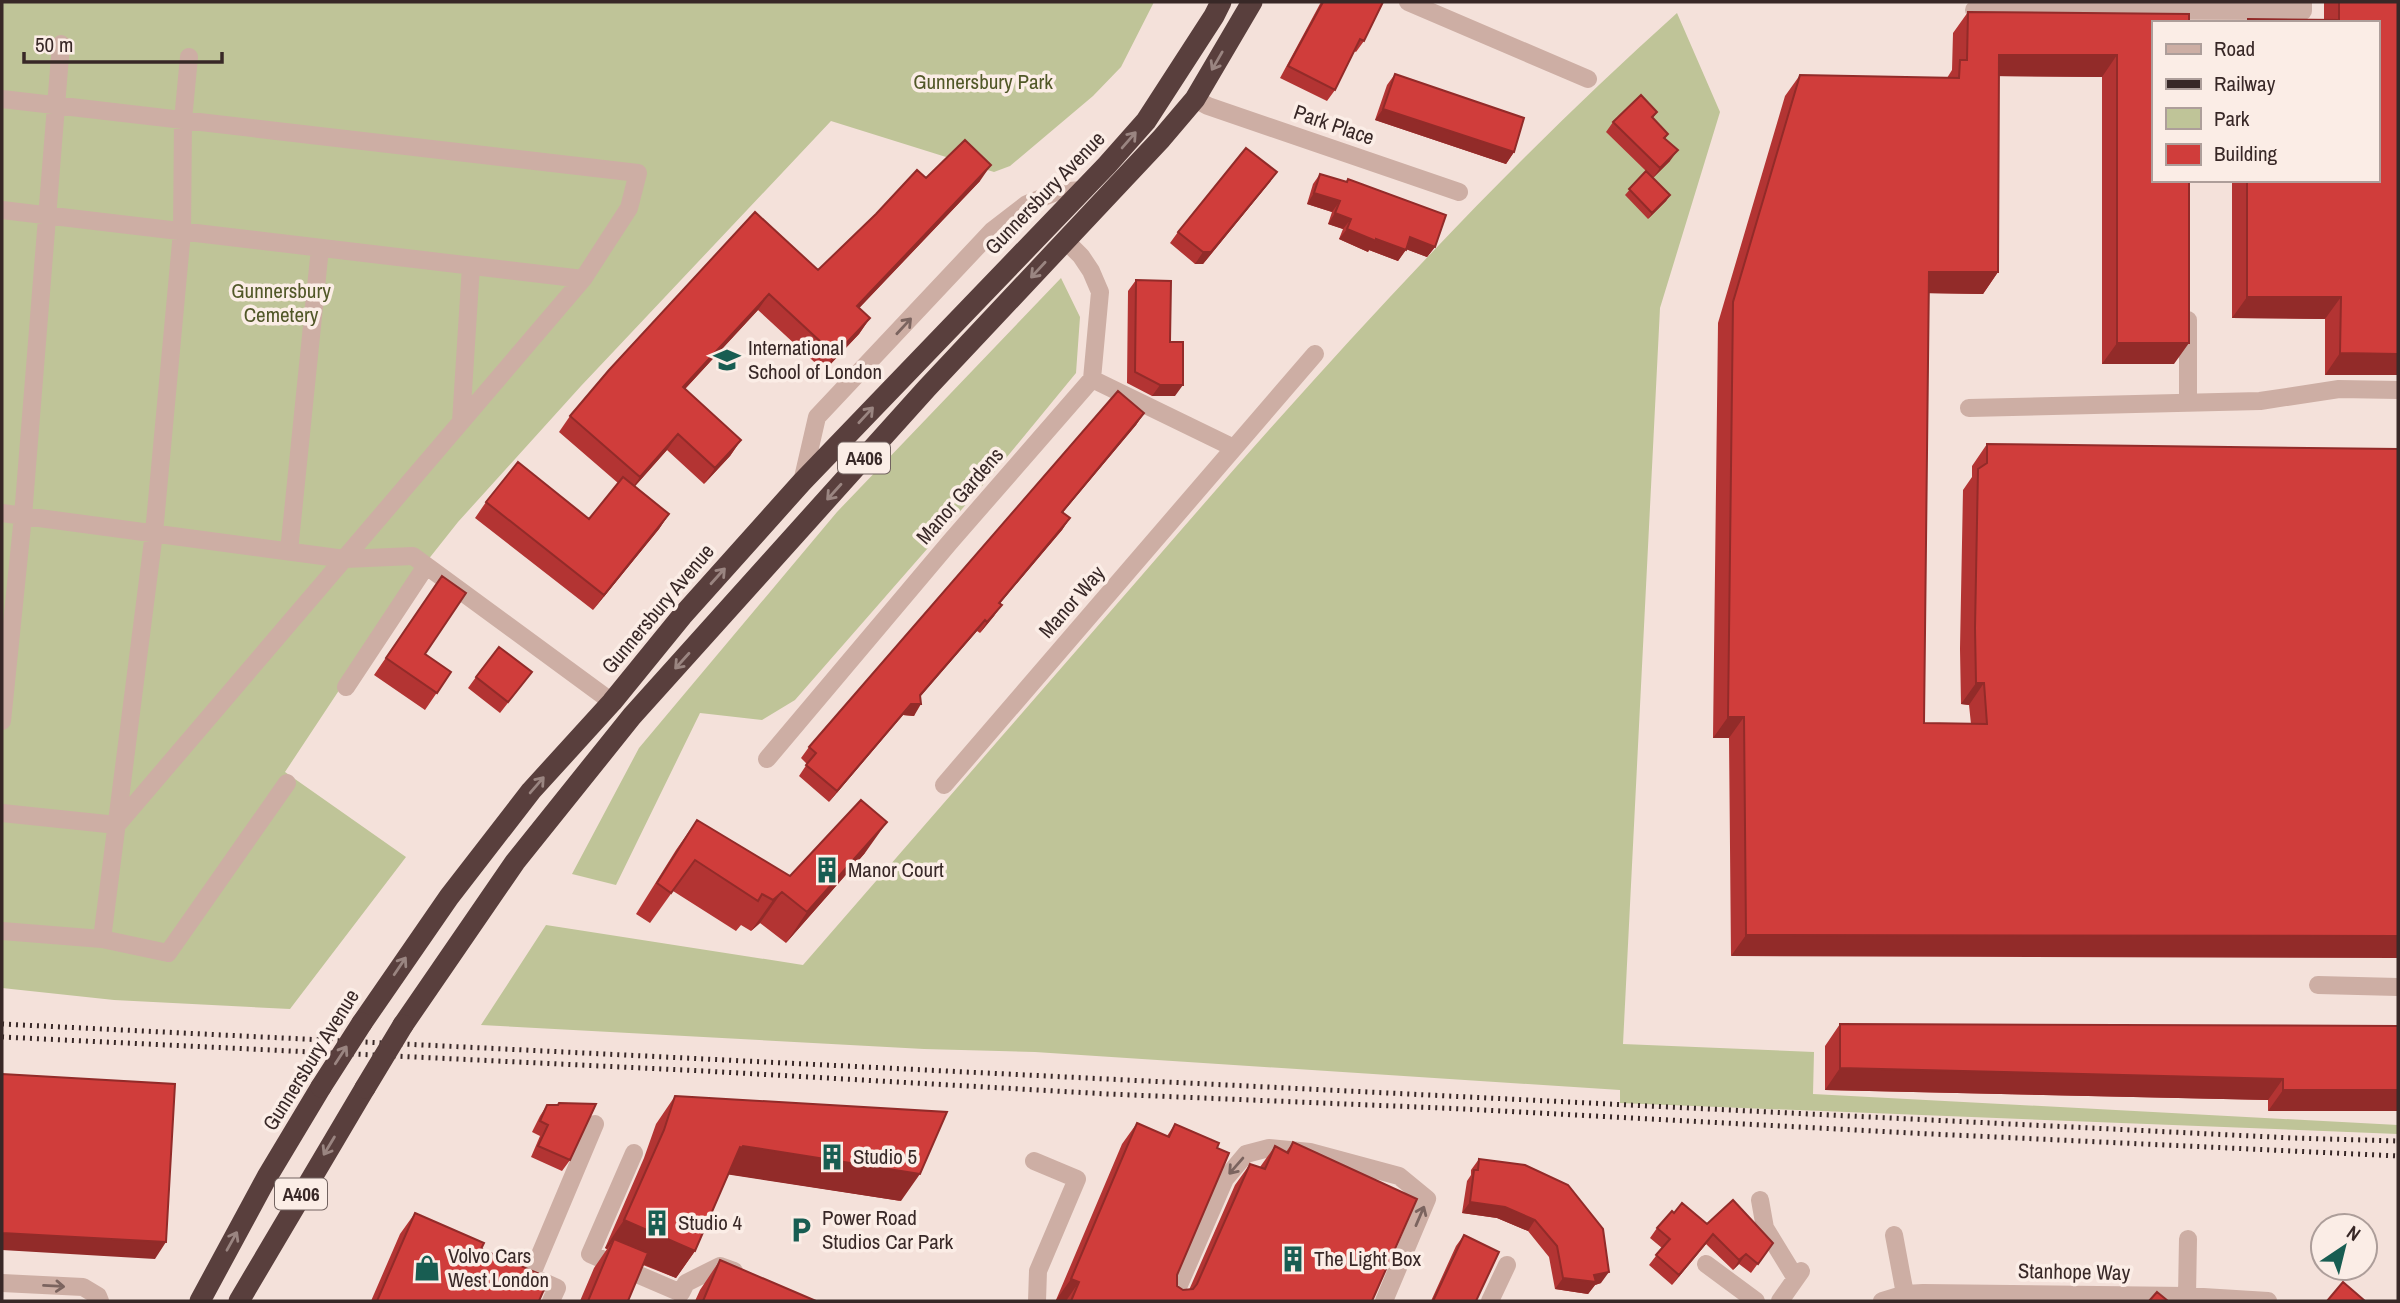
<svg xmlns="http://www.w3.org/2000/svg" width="2400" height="1303" font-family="'Archivo Narrow',sans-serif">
	<rect width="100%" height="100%" fill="#f4e1da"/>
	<path fill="#bfc498" d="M2 2H1154L1121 67 1093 96 1010 166 994 172 831 121 581 386 458 522 412 580 285 772 406 857 290 1009 114 1000 2 988Z
		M1677 13 1720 112 1660 308 1623 1044 1814 1052 1813 1094 2398 1125V1134L1620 1103V1090L1035 1052 924 1049 481 1025 546 925 803 965C914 837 1025 710 1136 582 1307 384 1482 188 1677 13Z
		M1061 278 1080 317 1076 373 997 469 795 700 762 720 700 713 616 885 572 874 639 748 837 512Z"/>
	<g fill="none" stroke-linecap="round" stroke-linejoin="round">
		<path stroke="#cdaea4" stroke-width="18" d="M1408 2 1588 79
			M1974 10 2303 11V2
			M2 99 638 173 629 208 583 279
			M1195 99 1208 106 1459 192
			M2 210 583 279 117 825 2 813
			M1092 379 1234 448
			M2188 403V320
			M1969 408 2260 401 2339 389 2398 390
			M461 422 471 266
			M802 482 817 417 992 231 1027 204 1056 192 1082 190
			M2 513 345 559 413 556 612 702
			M289 551 320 248
			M346 687 426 566
			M2 721 23 516 61 44
			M767 759 950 542 1092 379 1100 292 1091 271 1081 256 1066 241
			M944 785 1315 354
			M2 931 102 939 168 953 287 783
			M102 939 154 533 182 232 183 120 189 57
			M2318 985 2398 987
			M634 1153 590 1254 681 1293 686 1283 720 1266 734 1271
			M1034 1161 1077 1179 1038 1271 1037 1301
			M1760 1200 1765 1228 1795 1277
			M1894 1235 1905 1294
			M1706 1264 1756 1301
			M526 1274 557 1288 551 1301
			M531 1276 595 1124
			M2 1283 83 1287 98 1296 100 1301
			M2187 1296 2188 1239
			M1172 1301 1225 1179 1246 1154 1269 1148 1310 1152 1399 1176 1427 1199 1384 1301
			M1490 1301 1507 1265
			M1780 1301 1801 1271
			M1882 1301 1905 1294 1923 1293 2187 1296 2268 1301"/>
		<path stroke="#593f3d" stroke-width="21" d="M362 1023 449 897 531 791 612 702 682 616 802 482 1107 165 1146 121 1214 16 1221 2
			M403 1025 515 862 632 716 927 388 1161 139 1195 99 1252 2
			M200 1301 267 1177 321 1087
			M239 1301 365 1088"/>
		<path stroke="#382827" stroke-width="5" stroke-dasharray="2 5" stroke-linecap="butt" d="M2 1024 2292 1138 2398 1141
			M2 1037 704 1071 1108 1094 1465 1109 1911 1133 2398 1156"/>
		<path stroke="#593f3d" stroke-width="21" d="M321 1087 362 1023
			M365 1088 403 1025"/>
	</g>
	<path fill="#b33433" d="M1321 2H1383L1364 41 1356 52 1354 51 1335 90 1327 101 1280 78Z
		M2324 2H2398V375H2325V319L2232 318V180H2377V23H2246L2248 19 2324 20Z
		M1968 12 2189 14 2174 364H2102V77L1999 76 1998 272 1983 294 1929 293 1924 723 1971 724 1969 705 1961 704 1960 649 1963 490 1972 477V466L1987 444 2398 449 1731 956 1729 738H1713L1718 323 1785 96 1800 75 1947 78 1952 70 1953 33Z
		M1395 74 1514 152 1506 164 1375 120 1387 85Z
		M1657 112 1653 118 1668 134 1665 139 1670 161 1653 178 1670 195 1666 201 1648 219 1625 195 1646 171 1606 132 1613 122Z
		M1320 174 1346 182 1348 179 1435 247 1427 257 1406 249 1398 261 1369 250 1368 252 1339 239 1343 229 1328 224 1332 212 1307 204 1313 184Z
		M926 178 980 181 859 308 870 318 859 334 824 371 758 310 685 389 741 440 730 456 704 484 667 450 635 486 669 514 659 529 593 610 475 518 486 502 589 519 618 483 559 432 570 416 609 370 818 270Z
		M1269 183 1203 264H1195L1170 243 1178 232Z
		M1136 280 1170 342 1175 396H1152L1127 383 1128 291Z
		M1144 413 1136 425 1063 512 1070 518 1062 530 1000 603 994 616 980 633 977 631 920 696 914 716 903 715 829 802 799 776 807 764 801 758 809 747Z
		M442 576 425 654 451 672 425 710 374 675Z
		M532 672 500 713 468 688 476 677Z
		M697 820 790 876 865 853 786 943 760 923 751 931 741 925 736 931 673 891 650 923 636 914 676 850Z
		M1840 1024 2398 1026 2268 1111V1100L1825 1090V1046Z
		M675 1096 901 1201 728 1174 695 1251 676 1278 643 1265 628 1301H580L594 1268 607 1249 605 1248 644 1158 656 1124Z
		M547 1105 570 1160 562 1171 531 1157 540 1136 532 1132 540 1116Z
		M1137 1123 1167 1136 1175 1124 1177 1275V1286L1183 1290H1189L1235 1185 1250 1164 1260 1167 1275 1146 1286 1152 1293 1142 1372 1301H1059L1056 1300 1122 1144Z
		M1479 1159 1601 1283 1595 1285 1588 1294 1555 1289 1549 1257 1528 1231 1497 1218 1462 1213 1467 1181 1471 1175V1170Z
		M415 1213 481 1249 539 1301H371L400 1234Z
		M1674 1213 1707 1224 1773 1243 1751 1273 1739 1264 1733 1270 1706 1244 1672 1285 1649 1265 1662 1248 1650 1238 1657 1228Z
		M1464 1235 1476 1301H1431L1456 1246Z
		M720 1260 816 1301H695L700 1290Z"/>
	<path fill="#922b29" d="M1999 55H2117L2102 77 1984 76Z
		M1383 109 1514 152 1506 164 1375 120Z
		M1678 150 1670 161 1653 178 1660 168Z
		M991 165 980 181 846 322 857 306Z
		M1277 172 1269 183 1203 264H1195L1203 252Z
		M1314 193 1340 201 1332 212 1307 204Z
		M1670 195 1666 201 1648 219 1652 213Z
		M1335 213 1351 219 1343 229 1328 224Z
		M1347 229 1376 239 1406 250 1398 261 1369 250 1368 252 1339 239Z
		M1410 237 1435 247 1427 257 1403 248Z
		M1929 272H1998L1983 294 1914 293Z
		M769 294 758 310 672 403 683 387Z
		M2247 297H2341L2325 319 2232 318Z
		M870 318 859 334 824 371 835 355Z
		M2117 343H2189L2174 364H2102Z
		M2340 353 2398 354V375H2325Z
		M1160 385H1183L1175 396H1152Z
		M1144 413 1136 425 1054 523 1062 512Z
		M678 434 667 450 629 493 640 477Z
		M741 440 730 456 704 484 715 468Z
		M669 514 659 529 593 610 604 595Z
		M1070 518 1062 530 991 614 999 603Z
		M1002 605 994 616 980 633 987 622Z
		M985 620 977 631 914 704H921L914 716 903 715 829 802 837 791Z
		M1976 683H1984L1969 705 1961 704Z
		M1728 717H1744L1729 738H1713Z
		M887 822 865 853 786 943 807 912Z
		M782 892 760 923 751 931 773 900Z
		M1746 935 2398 936V958L1731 956Z
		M1840 1068 2283 1079 2268 1100 1825 1090Z
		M2283 1090H2398V1111H2268Z
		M743 1146 920 1174 901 1201 725 1174 740 1147Z
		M1470 1202 1505 1207 1535 1220 1528 1231 1497 1218 1462 1213Z
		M624 1220 695 1251 676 1278 610 1250 614 1239 607 1249 605 1248Z
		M2 1233 166 1242 155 1259 2 1250Z
		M1713 1234 1706 1244 1672 1285 1679 1275Z
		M1746 1254 1739 1264 1733 1270 1739 1260Z
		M1609 1272 1601 1283 1595 1285 1588 1294 1555 1289 1563 1278Z
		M1071 1279 1079 1282 1066 1301 1056 1300Z"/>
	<path fill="#d03d3b" stroke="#922b29" stroke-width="2" d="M1323 2H1383L1364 41 1360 39 1335 90 1288 66Z
		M2339 2H2398V354L2340 353 2341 297H2247V180H2377V23H2248V19L2339 20Z
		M1968 12 2189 14V23H2153V180H2189V343H2117V55H1999L1998 272H1929L1924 723 1987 724 1984 683H1976L1975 628 1978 469 1987 463V444L2398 449V936L1746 935 1744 717H1728L1733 302 1800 75 1959 78 1960 60H1967Z
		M1395 74 1524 118 1514 152 1383 109Z
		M1641 95 1657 112 1652 117 1668 134 1664 138 1678 150 1660 168 1613 122Z
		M965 140 991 165 857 306 870 318 835 355 769 294 683 387 741 440 715 468 678 434 640 477 570 416 609 370 755 212 818 270 876 214 917 170 926 178Z
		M1246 148 1277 172 1211 252H1203L1178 232Z
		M1646 171 1670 195 1652 213 1629 189Z
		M1320 174 1347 182 1348 179 1446 215 1435 247 1410 237 1406 250 1376 239V241L1347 229 1351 219 1335 213 1340 201 1314 193Z
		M1136 280 1171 281 1170 342H1183V385H1160L1135 372Z
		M1118 391 1144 413 1062 512 1070 518 999 603 1002 605 987 622 985 620 920 695 921 704H911L837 791 806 765 816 753 809 747Z
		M518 462 589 519 623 477 669 514 604 595 486 502Z
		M442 576 466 593 425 654 451 672 437 693 386 658Z
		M499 647 532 672 508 702 476 677Z
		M861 800 887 822 807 912 782 892 773 900 762 894 758 901 695 860 671 893 657 883 697 820 790 876Z
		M1840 1024 2398 1026V1090H2283V1079L1840 1068Z
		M2 1074 175 1084 166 1242 2 1233Z
		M675 1096 947 1112 920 1174 743 1146 742 1148 740 1147 695 1251 624 1220 664 1130Z
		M559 1103 596 1104 570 1160 538 1146 548 1125 540 1121 547 1105H558Z
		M1137 1123 1169 1137 1175 1124 1219 1143 1217 1148 1229 1153 1177 1275V1286L1183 1290 1193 1289 1197 1284 1250 1164 1265 1169 1275 1146 1288 1153 1293 1142 1417 1199 1372 1301H1071L1079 1282 1071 1279Z
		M1479 1159 1525 1165 1568 1185 1603 1229 1609 1272 1594 1275 1596 1282 1563 1278 1557 1246 1535 1220 1505 1207 1470 1202 1474 1170H1478Z
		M1733 1200 1773 1243 1758 1264 1746 1254 1739 1260 1713 1234 1679 1275 1656 1255 1670 1239 1657 1228 1672 1211 1674 1213 1682 1203 1707 1224Z
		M415 1213 484 1243 481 1249 549 1278 539 1301H377Z
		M1464 1235 1499 1252 1476 1301H1433Z
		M614 1239 648 1253 628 1301H588Z
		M720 1260 816 1301H703Z
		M2343 1282 2365 1301H2327Z
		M2157 1292 2168 1301H2149Z"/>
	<defs><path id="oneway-shaft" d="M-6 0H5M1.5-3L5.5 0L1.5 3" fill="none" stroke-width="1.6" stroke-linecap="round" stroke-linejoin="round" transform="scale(1.75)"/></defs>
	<g stroke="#9a8581">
		<use href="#oneway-shaft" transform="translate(1217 61) rotate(120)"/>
		<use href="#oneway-shaft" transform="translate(1129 140) rotate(-49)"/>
		<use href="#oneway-shaft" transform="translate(1038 270) rotate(133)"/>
		<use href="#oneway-shaft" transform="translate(866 415) rotate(-47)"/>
		<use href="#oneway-shaft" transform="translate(834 492) rotate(132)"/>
		<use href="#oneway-shaft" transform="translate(718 576) rotate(-48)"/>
		<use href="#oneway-shaft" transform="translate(682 661) rotate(132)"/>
		<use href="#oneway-shaft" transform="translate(537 785) rotate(-49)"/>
		<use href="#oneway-shaft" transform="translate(400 966) rotate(-56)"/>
		<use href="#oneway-shaft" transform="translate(341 1055) rotate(-57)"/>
		<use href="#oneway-shaft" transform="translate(329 1146) rotate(121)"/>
		<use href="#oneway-shaft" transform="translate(232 1241) rotate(-61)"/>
	</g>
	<g stroke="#7b645f">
		<use href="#oneway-shaft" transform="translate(904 326) rotate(-47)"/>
		<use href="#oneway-shaft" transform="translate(1236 1166) rotate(131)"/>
		<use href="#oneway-shaft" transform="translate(1420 1216) rotate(-67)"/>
		<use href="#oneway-shaft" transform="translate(54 1286) rotate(3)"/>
	</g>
	<defs>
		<g id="school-bare" transform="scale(2.1)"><path d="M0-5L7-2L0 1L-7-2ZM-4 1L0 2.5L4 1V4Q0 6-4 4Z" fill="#185d52" stroke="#fbede6" stroke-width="2.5" paint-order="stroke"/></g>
		<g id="building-bare" transform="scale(2.1)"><path d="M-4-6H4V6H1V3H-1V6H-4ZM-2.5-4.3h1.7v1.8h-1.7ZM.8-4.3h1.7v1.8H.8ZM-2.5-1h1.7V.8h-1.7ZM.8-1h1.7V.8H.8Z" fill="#185d52" stroke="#fbede6" stroke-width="2.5" paint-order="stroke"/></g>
		<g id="parking-bare" transform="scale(2.1)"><path d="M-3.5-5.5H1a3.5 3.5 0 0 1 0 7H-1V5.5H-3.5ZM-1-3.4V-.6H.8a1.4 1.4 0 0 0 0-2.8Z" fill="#185d52" stroke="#fbede6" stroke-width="2.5" paint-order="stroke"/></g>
		<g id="shop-bare" transform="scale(2.1)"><path d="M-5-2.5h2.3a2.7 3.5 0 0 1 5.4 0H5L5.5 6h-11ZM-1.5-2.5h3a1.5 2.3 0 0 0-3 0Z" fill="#185d52" stroke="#fbede6" stroke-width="2.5" paint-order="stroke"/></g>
	</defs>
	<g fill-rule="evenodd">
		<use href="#school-bare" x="727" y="360"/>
		<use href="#building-bare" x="827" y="870"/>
		<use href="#building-bare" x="832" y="1157"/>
		<use href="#building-bare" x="657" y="1223"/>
		<use href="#parking-bare" x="801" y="1230"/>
		<use href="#building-bare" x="1293" y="1259"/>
		<use href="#shop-bare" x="427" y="1268"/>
	</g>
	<g text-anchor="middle" stroke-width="7" stroke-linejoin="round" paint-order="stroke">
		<g fill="#fbede6" stroke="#726360" stroke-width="2">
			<rect x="838" y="442.5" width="52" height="31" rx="5"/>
			<rect x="275" y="1178.5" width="52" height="31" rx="5"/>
		</g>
		<g font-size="19" font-weight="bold" fill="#382827">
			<text x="864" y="465">A406</text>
			<text x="301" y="1201">A406</text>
		</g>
		<g font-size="21" fill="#515828" stroke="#fbede6">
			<text x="983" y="89">Gunnersbury Park</text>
			<text x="281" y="298">Gunnersbury<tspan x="281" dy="24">Cemetery</tspan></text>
		</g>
		<g font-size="21" fill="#382827" stroke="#fbede6">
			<text transform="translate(1334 125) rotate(19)" y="7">Park Place</text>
			<text transform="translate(1045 193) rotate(-46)" y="7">Gunnersbury Avenue</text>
			<text transform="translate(960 496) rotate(-49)" y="7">Manor Gardens</text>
			<text transform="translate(1072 602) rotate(-49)" y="7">Manor Way</text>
			<text transform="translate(658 609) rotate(-50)" y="7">Gunnersbury Avenue</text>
			<text transform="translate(311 1060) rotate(-58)" y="7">Gunnersbury Avenue</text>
			<text transform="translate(2074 1272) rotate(1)" y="7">Stanhope Way</text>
		</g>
		<g font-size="21" fill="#382827" stroke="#fbede6" text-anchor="start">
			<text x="748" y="355">International<tspan x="748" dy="24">School of London</tspan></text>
			<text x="848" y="877">Manor Court</text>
			<text x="853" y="1164">Studio 5</text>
			<text x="822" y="1225">Power Road<tspan x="822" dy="24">Studios Car Park</tspan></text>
			<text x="678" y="1230">Studio 4</text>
			<text x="448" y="1263">Volvo Cars<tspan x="448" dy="24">West London</tspan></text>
			<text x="1314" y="1266">The Light Box</text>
		</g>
	</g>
	<rect width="2400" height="1303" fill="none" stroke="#382827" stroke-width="7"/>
	<rect x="2152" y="21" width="228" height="161" fill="#fbede6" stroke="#ad9e9a" stroke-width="2"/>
	<rect x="2166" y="44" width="35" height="10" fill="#cdaea4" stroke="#ad9e9a" stroke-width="2"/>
	<text x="2214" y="56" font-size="21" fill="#382827">Road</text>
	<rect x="2166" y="79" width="35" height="10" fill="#382827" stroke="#ad9e9a" stroke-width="2"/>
	<text x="2214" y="91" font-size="21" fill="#382827">Railway</text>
	<rect x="2166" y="108" width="35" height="21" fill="#bfc498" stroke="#ad9e9a" stroke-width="2"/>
	<text x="2214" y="126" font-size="21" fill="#382827">Park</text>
	<rect x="2166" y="144" width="35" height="21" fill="#d03d3b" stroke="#ad9e9a" stroke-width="2"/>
	<text x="2214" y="161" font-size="21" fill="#382827">Building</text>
	<g transform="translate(2344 1247) rotate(35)"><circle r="33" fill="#fbede6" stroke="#ad9e9a" stroke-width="2"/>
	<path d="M0-5L12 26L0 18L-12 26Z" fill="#185d52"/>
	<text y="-10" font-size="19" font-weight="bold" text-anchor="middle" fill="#382827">N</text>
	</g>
	<path d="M24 52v10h198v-10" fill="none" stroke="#382827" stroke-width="3.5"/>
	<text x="35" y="52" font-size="21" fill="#382827" stroke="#fbede6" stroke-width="5" paint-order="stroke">50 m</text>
</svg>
